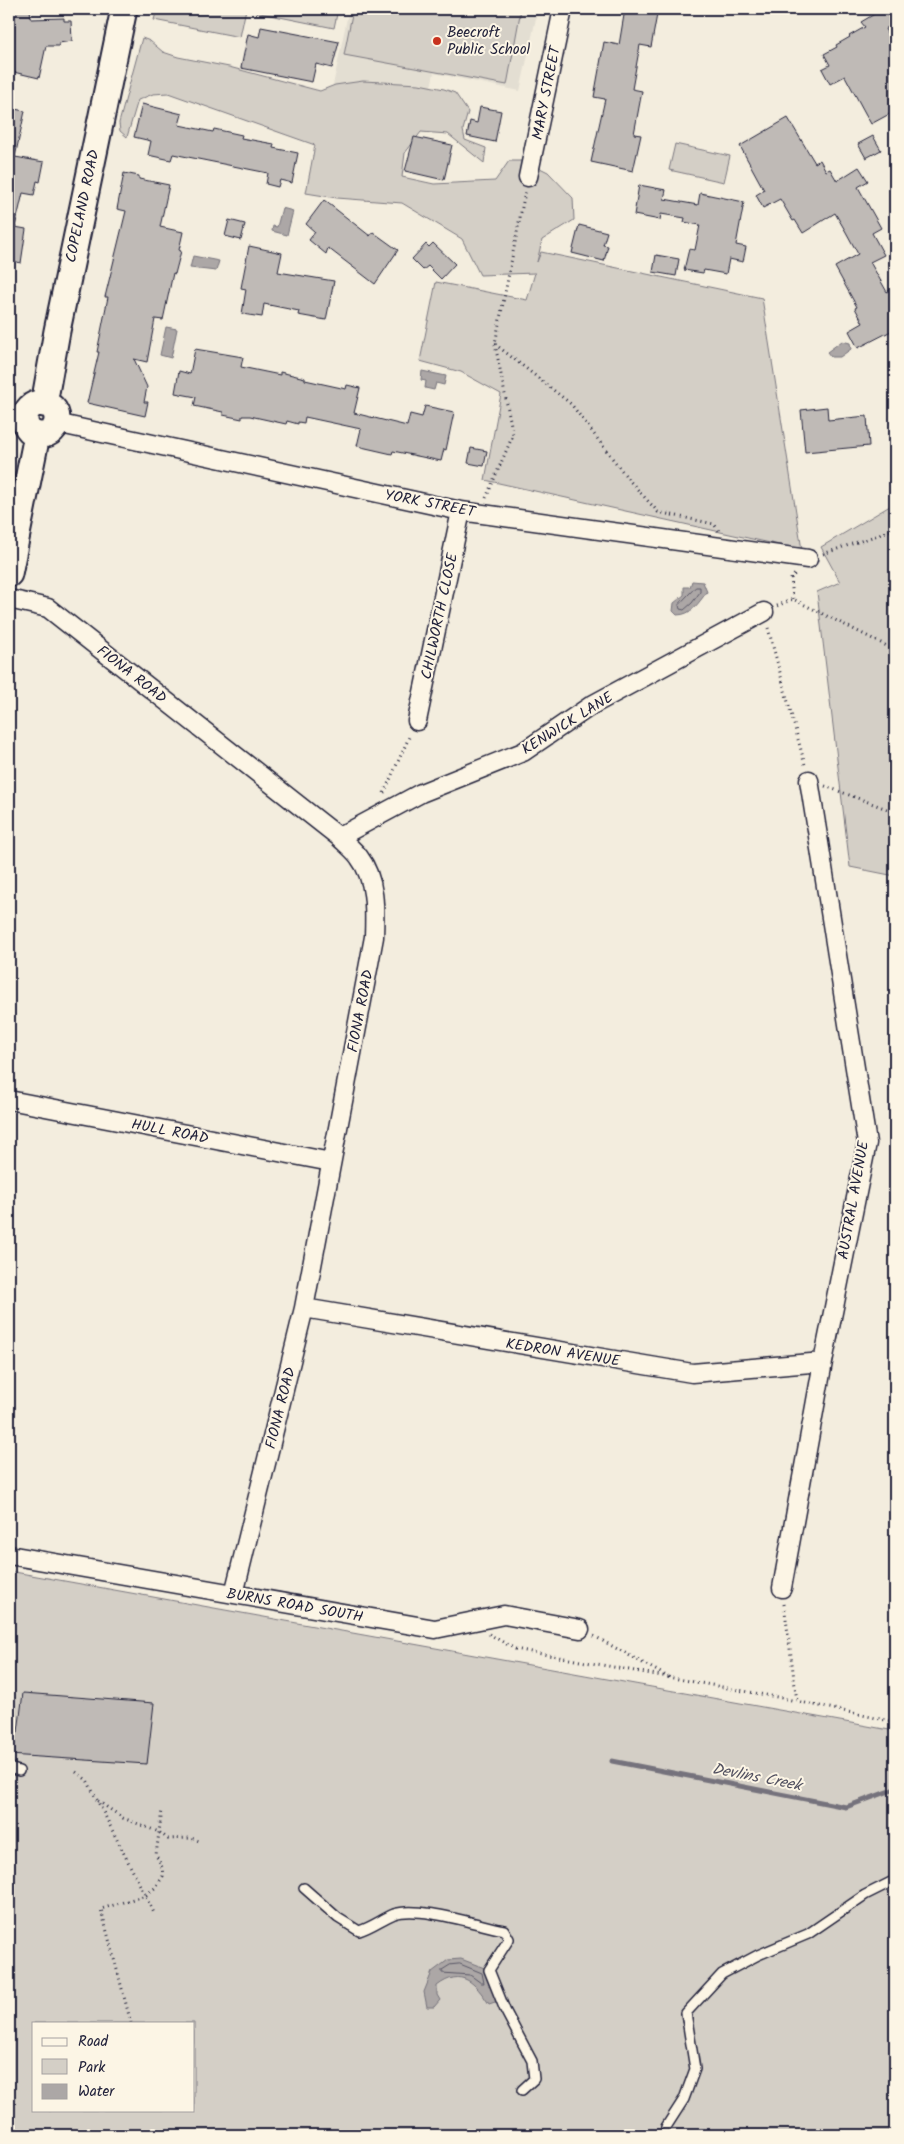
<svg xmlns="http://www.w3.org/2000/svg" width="904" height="2144" font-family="Kalam,sans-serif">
	<rect width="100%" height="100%" fill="#f3edde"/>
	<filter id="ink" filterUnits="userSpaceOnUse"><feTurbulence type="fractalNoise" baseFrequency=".02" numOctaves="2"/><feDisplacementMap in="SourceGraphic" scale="10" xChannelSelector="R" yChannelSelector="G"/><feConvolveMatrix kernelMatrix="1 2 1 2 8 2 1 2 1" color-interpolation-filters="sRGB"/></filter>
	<g filter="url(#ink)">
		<path fill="#e3ded2" d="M349 9H538L520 91 434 73 422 128 328 109Z"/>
		<path fill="#d4cfc6" stroke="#7b7880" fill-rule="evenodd" d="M157 9H246L240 37 154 20Z
			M255 9H338L334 28 255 12Z
			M353 9H521L507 85 344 55Z
			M142 38 150 41 163 52 178 57 229 67 320 91 335 85 363 81 419 84 444 89 455 93 468 112 463 130 465 140 486 148 484 163 448 134 421 132 405 153 402 177 434 184 495 181 509 161H526L548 172 573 198 574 220 542 240 537 262 541 252 762 298 802 550 485 480 501 394 461 372 420 361 436 282 527 300 535 273 480 275 462 239 402 203 337 198 306 193 315 145 168 93 153 94 138 100 127 137 120 131 119 123Z
			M675 144 730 156 724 182 669 170Z
			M895 503V876L850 867 817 592 840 582 821 547Z
			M9 1571 895 1731V2135H9ZM34 2023H194V2110H34Z"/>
		<path fill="#aca7a6" stroke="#75727b" d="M282 208 293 211 287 235 272 231 273 226 277 227Z
			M193 256 219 261 216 271 190 268Z
			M166 327 177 329 171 358 160 355Z
			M842 341 850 343 851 349 840 357H831L827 352Z
			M422 371 446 376 444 385 436 383 434 390 425 388 426 381 421 380Z
			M692 581 703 582 707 592C698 603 692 615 677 615L673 611 674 603 684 595V587H690Z
			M461 1959 487 1969 498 2001 489 2004C475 1983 462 1967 437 1986V1995L440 2000 434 2007H427L424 1992 432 1972 448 1960Z"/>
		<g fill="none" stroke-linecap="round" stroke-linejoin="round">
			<path stroke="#595766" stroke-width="1" d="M696 587H700V592L692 603 684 610 680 609 679 605Z
				M460 1964 482 1973 484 1983H481L470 1975 442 1973V1970L450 1965Z"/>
			<path stroke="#75727b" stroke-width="5" d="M612 1761 846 1807 895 1789"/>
		</g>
		<path fill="#bfbab6" stroke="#22223b" d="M30 9 31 19 64 18V21H71L72 41 59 43V46H46L39 78 9 71V10Z
			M625 9H658L651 47 640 45 632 89 642 91 634 134 641 135 633 171 591 162 605 99 594 97 604 42 619 45Z
			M883 9H895V23L885 29 895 47V111L871 124 845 76 830 84 822 69 830 65 824 54 837 47 836 45 850 37 849 36 865 27 861 22Z
			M261 27 339 42 332 68 316 64 312 82 241 68 248 34 259 37Z
			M142 104 182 114 179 125 213 132 214 129 242 135 241 138 274 144 273 148 298 153 292 183 280 180 278 187 266 184 268 173 173 154 171 160 148 155 151 141 134 137Z
			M480 107 501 111 495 142 467 136 470 121 477 123Z
			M9 108 25 111 15 157 44 162 40 182 37 181 34 195 23 193 15 227 26 229 21 263 9 260Z
			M788 118 815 163 820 160 826 171 830 169 837 181 859 167 868 181 858 187 881 228 872 233 884 255 870 262 887 292 890 290 895 301V329L858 348 849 331 863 323 855 308 857 307 835 267 858 254 846 232 835 213 803 233 795 220 793 221 780 199 763 208 756 195 764 190 740 146Z
			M873 136 881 150 866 158 858 144Z
			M414 137 452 145 444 180 405 171Z
			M124 173 139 176V179L169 185 160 227 183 232 179 250 181 251 175 274 173 273 163 320 155 319 147 362 134 359 147 387 144 402H148L145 416 87 403 99 352H97L108 297H105L126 211 117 209Z
			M639 185 666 190 664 199 698 205 700 193 744 202 736 245 746 247 743 262 729 259 726 274 704 270 703 273 684 270 689 249 695 250 700 225 684 222 685 218 661 214 660 220 634 215Z
			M324 200 370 236 373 232 398 250 375 284 328 248 326 254 309 240 315 232 306 224Z
			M229 220 245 224 241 240 225 236Z
			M579 225 607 232 603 245 608 246 604 261 572 253Z
			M433 243 455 264 441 279 428 266 423 270 412 259 426 244 429 247Z
			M249 246 282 253 278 272 334 281 326 320 298 315 299 311 264 304 262 317 242 314 246 289 241 288Z
			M656 255 679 259 676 276 653 272Z
			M195 349 243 357 241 367 280 375V372L305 378V380L346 389 347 385 360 388 354 413 407 426 410 414 422 417 425 406 454 412 446 450 444 449 441 461 393 451 392 454 357 446 361 429 305 417 304 423 298 422V424L287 421 286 424 250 416H242V419L223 415V412L194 406 196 397 175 393 179 371 190 374Z
			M827 407 828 420 867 416 869 446 805 452 801 410Z
			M471 448 487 451 484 466 468 463Z
			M23 1693 154 1703 147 1764 9 1755V1731L18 1732Z"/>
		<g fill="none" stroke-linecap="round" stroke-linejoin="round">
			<g stroke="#22223b" stroke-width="12">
				<path id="service" d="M9 1768 19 1771
					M304 1888 338 1918 359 1931C372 1927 382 1919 394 1914 419 1905 477 1925 504 1930L509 1939 489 1970 505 2010 532 2061 534 2079 522 2090
					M666 2127 684 2099 695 2069 686 2013 722 1974 758 1955 808 1934 865 1895 895 1880"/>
			</g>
			<g stroke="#22223b" stroke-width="21">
				<path id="minor" d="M528 177 563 9
					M9 413 26 417
					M56 423 461 511 808 559
					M9 599 48 608 339 837C346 844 354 850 359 857 376 879 375 910 374 937L304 1308 234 1594
					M417 721 461 511
					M339 837 421 793 523 752 592 705 764 612
					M9 1100 331 1162
					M304 1308 692 1373 823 1362
					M9 1555 435 1629 504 1615 580 1629
					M782 1588 823 1362 867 1143 809 780"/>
			</g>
			<g stroke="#22223b" stroke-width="29">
				<path id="secondary" d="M25 419a16 16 0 1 1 32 0a16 16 0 1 1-32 0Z
					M44 404 57 331 124 9
					M9 574 37 435"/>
			</g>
			<path stroke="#22223b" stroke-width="3" stroke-dasharray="1 4" stroke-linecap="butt" d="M495 344 571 404 629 480 658 512 714 524 719 531
				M486 498 513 435 495 344 525 192
				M823 554 895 529
				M793 599 791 578 796 573
				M777 606 793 599 895 650
				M768 628 805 765
				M825 786 895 812
				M384 793 410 735
				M784 1604 797 1701
				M489 1634 515 1649 782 1698 895 1722
				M594 1636 670 1678
				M76 1772 87 1780 155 1915
				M98 1801 123 1818 159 1832 168 1839 191 1838 199 1841
				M131 2023 101 1909 146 1895 156 1887 163 1876 162 1867 156 1855 162 1810
				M180 2110 183 2114"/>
			<use href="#service" stroke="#fcf5e5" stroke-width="9"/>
			<use href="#minor" stroke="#fcf5e5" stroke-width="18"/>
			<use href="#secondary" stroke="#fcf5e5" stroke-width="25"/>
		</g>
	</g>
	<circle fill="#c8321e" stroke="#fcf5e5" stroke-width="2" cx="437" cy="41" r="5"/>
	<g text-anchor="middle" stroke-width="4" stroke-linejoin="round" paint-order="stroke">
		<g font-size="15" fill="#22223b" stroke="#fcf5e5" text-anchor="start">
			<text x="447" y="37">Beecroft<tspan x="447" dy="17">Public School</tspan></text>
		</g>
		<g font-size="15" fill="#22223b" stroke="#fcf5e5">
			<text transform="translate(546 93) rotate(-79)" y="5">MARY STREET</text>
			<text transform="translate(82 206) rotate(-78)" y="5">COPELAND ROAD</text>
			<text transform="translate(430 503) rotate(11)" y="5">YORK STREET</text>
			<text transform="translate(439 616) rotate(-78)" y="5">CHILWORTH CLOSE</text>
			<text transform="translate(132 674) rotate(38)" y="5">FIONA ROAD</text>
			<text transform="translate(567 723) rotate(-32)" y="5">KENWICK LANE</text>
			<text transform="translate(360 1011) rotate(-79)" y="5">FIONA ROAD</text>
			<text transform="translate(170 1131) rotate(11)" y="5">HULL ROAD</text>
			<text transform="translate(853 1200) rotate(-80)" y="5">AUSTRAL AVENUE</text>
			<text transform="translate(563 1352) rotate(9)" y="5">KEDRON AVENUE</text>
			<text transform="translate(280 1408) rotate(-76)" y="5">FIONA ROAD</text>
			<text transform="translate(295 1605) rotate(10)" y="5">BURNS ROAD SOUTH</text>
		</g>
		<g font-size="16" font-style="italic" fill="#525160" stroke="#fcf5e5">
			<text transform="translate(757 1776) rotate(11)" y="6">Devlins Creek</text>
		</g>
	</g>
	<rect width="904" height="2144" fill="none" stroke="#fcf5e5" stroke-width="30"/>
	<rect x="15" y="15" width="874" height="2114" fill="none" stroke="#22223b" stroke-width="2" filter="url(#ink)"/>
	<rect x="32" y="2022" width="162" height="90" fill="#fcf5e5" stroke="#a5a1a1"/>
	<rect x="42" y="2038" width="25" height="8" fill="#fcf5e5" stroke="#a5a1a1"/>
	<text x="78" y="2046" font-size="15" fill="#22223b">Road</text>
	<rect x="42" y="2059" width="25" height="15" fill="#d4cfc6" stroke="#a5a1a1"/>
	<text x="78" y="2072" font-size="15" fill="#22223b">Park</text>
	<rect x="42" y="2084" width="25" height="15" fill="#aca7a6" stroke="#a5a1a1"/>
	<text x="78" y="2096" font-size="15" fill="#22223b">Water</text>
</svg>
